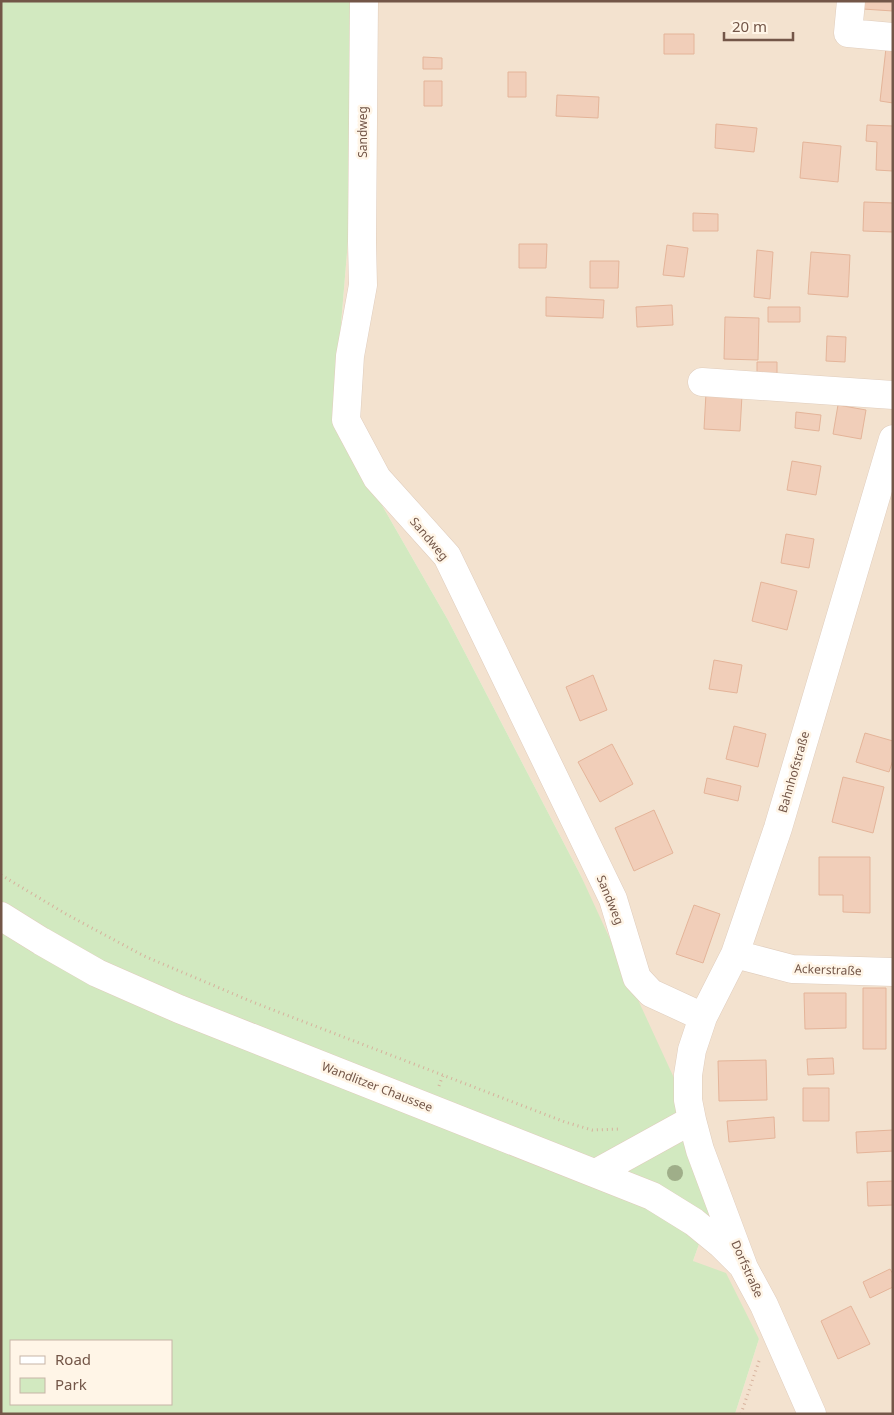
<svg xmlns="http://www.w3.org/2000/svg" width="894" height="1415" font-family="'Noto Sans',sans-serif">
	<rect width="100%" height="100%" fill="#fcf1e1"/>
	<path fill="#f3e2cf" d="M354 1H893V1414H735L759 1339 693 1261 714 1202 581 876 448 620 333 420 348 241Z"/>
	<path fill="#d2e9c0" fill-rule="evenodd" d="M1 1H354L348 241 333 420 448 620 581 876 680 1091 714 1202 693 1261 726 1273 759 1339 735 1414H1ZM11 1341H171V1404H11Z"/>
	<path fill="#f1ceb9" stroke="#e4b499" d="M864 1H893V11L863 9Z
		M664 34H694V54H664Z
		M886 48 893 49V103L880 101Z
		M423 57 442 58V69H423Z
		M508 72H526V97H508Z
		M424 81H442V106H424Z
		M557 95 599 97 598 118 556 116Z
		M716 124 757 128 754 152 715 148Z
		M867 125 893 126V171L876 170 877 142 866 141Z
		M803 142 841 146 838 182 800 178Z
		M864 202 893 203V232L863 231Z
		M693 213 718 214V231H693Z
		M519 244H547L546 268H519Z
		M667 245 688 248 684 277 663 275Z
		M757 250 773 252 770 299 754 297Z
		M811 252 850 255 848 297 808 294Z
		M590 261H619L618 288H590Z
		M546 297 604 300 603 318 546 316Z
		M672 305 673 325 637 327 636 307Z
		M768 307H800V322H768Z
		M725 317 759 318 758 360 724 359Z
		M827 336 846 337 845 362 826 361Z
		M757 362H777V375H757Z
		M706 393 742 395 740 431 704 429Z
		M838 405 866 410 861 439 833 434Z
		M796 412 821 415 819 431 795 428Z
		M792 461 821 466 816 495 787 490Z
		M786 534 814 539 809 568 781 563Z
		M761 582 797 591 787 630 752 621Z
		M714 660 742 665 737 693 709 689Z
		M593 675 607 710 580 721 566 687Z
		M734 726 766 734 758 767 726 759Z
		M865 733 893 741V760L889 772 856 762Z
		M612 744 633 784 600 802 578 762Z
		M843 777 884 787 873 833 832 822Z
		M707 778 741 786 738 801 704 793Z
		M654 810 673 853 634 871 615 828Z
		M819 857H870V913L843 912V895H819Z
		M694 905 720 914 703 963 676 954Z
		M863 988H886V1049H863Z
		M804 993H846V1028L805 1029Z
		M833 1058 834 1074 808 1075 807 1059Z
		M766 1060 767 1100 719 1101 718 1061Z
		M803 1088H829V1121H803Z
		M774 1117 775 1138 729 1142 727 1121Z
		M893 1130V1151L857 1153 856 1132Z
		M893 1181V1205L868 1206 867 1182Z
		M890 1269 893 1274V1287L870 1298 863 1282Z
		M851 1306 870 1344 838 1359 821 1321Z"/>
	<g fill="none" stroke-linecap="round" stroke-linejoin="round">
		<g stroke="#e0cdbd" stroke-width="29">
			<path id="minor" d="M364 1 362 242 363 285 350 356 346 420 377 478 447 556 613 899 637 978 651 993 703 1017
				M851 1 848 33 893 37
				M702 382 893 395
				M1 916 41 941 97 973 179 1009 652 1196 694 1222 722 1245 740 1263
				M735 954 792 969 893 972
				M596 1173 692 1120
				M812 1414 764 1305 744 1268 700 1150 692 1120 688 1100V1075L692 1050 703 1017 735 954 778 828 893 439"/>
		</g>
		<path stroke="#d6b19c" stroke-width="3" stroke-dasharray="1 4" stroke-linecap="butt" d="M1 875 66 914 144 956 255 1003 565 1122 592 1130 621 1129
			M439 1086 443 1075
			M741 1414 759 1361 761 1358"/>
		<use href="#minor" stroke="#fff" stroke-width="28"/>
	</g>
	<circle fill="#9fae89" cx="675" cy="1173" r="8"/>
	<g text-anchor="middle" stroke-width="5" stroke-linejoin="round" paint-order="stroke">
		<g font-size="12" fill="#735648" stroke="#fff5e7">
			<text transform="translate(363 132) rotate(-90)" y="4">Sandweg</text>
			<text transform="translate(429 539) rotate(50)" y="4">Sandweg</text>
			<text transform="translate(794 772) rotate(-74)" y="4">Bahnhofstraße</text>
			<text transform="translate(610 900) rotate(68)" y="4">Sandweg</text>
			<text transform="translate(828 970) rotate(2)" y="4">Ackerstraße</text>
			<text transform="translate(377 1087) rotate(21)" y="4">Wandlitzer Chaussee</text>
			<text transform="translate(747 1269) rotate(66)" y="4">Dorfstraße</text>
		</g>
	</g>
	<rect width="894" height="1415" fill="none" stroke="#735648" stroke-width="5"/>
	<rect x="10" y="1340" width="162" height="65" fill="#fff5e7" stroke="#c7b5a7"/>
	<rect x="20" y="1356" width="25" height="8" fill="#ffffff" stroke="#c7b5a7"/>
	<text x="55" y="1365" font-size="15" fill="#735648">Road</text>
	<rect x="20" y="1378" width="25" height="15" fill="#d2e9c0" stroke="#c7b5a7"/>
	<text x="55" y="1390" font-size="15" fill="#735648">Park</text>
	<path d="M724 32v8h69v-8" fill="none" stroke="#735648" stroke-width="2.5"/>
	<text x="732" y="32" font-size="15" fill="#735648" stroke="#fff5e7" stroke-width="4" paint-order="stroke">20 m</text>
</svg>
